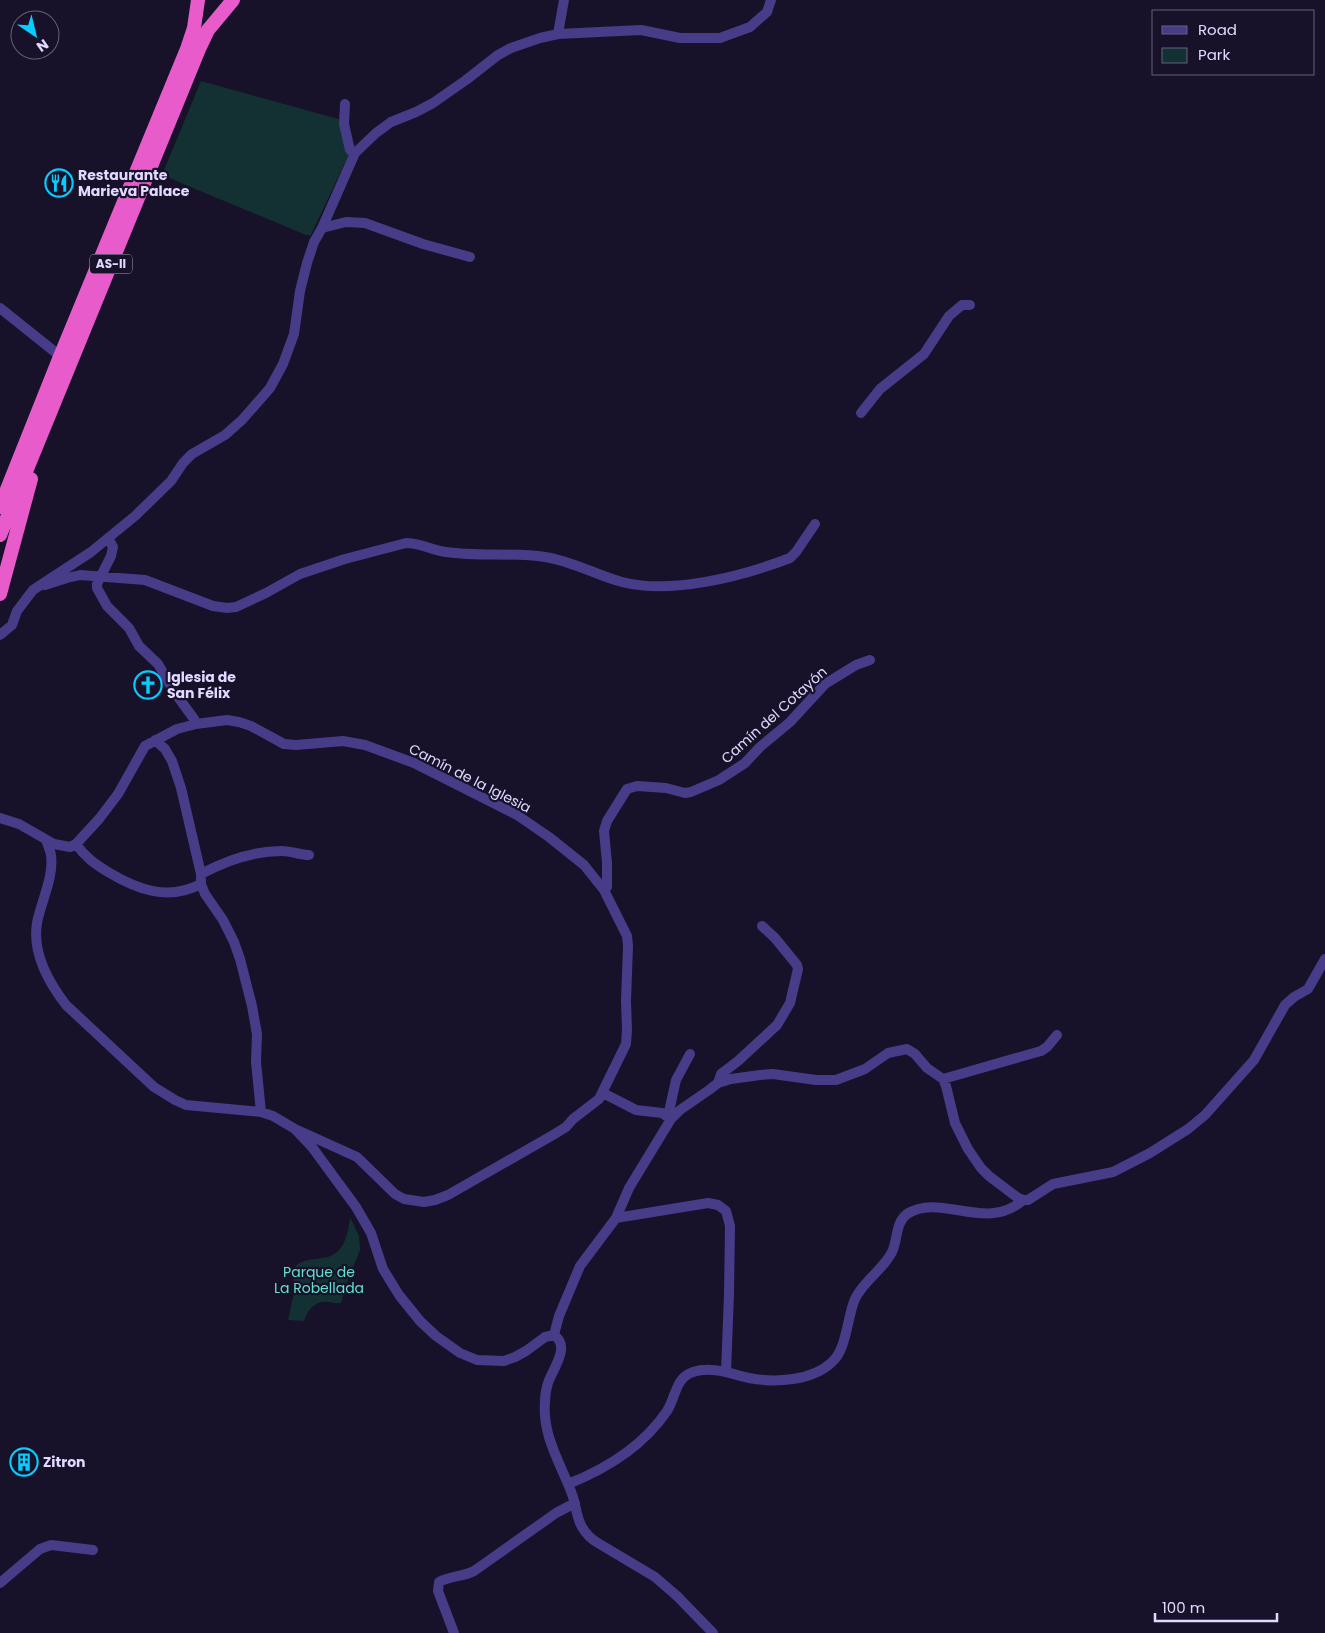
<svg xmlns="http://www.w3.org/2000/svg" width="1325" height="1633" font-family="Poppins,sans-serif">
	<rect width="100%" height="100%" fill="#171129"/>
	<path fill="#133133" d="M201 81 342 120 349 154 311 235H306L162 175Z
		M350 1217 359 1236 360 1250 348 1280 341 1303C335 1304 333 1302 328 1302 315 1300 308 1310 304 1321L288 1320 294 1293 293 1269C301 1259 310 1260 322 1258 344 1256 348 1235 350 1217Z"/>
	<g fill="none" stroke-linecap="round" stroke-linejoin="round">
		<path stroke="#463c88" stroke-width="10" d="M558 34 564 0
			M345 104 344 124 350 150 355 153
			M322 228 346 222 365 223 423 244 470 257
			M0 308 60 356
			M861 413 880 389 924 354 949 316 962 305H970
			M108 538 113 547 111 556 97 584V588L107 606 129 628 139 646 158 664 173 690 194 719 196 724
			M45 585 67 578 80 575 145 580 213 606 227 608 236 607 266 593 300 574 345 559 406 543C420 543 432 550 446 552 479 557 513 552 545 557 572 561 596 575 622 582 671 595 743 576 790 558L796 552 815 524
			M0 635 12 625 17 611 33 590 91 552 135 516 171 481 183 463 192 454 225 435 242 420 270 388 283 364 294 334 300 291 307 263 314 242 322 228 355 153 376 133 391 122 416 112 433 103 466 80 498 55 511 48 540 38 558 34 641 30 680 38H720L750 27 767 12 771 0
			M155 740 165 749 172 761 181 788 201 874V884L205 894 223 920 234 942 240 959 252 1006 257 1034 256 1062 261 1112
			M0 818 19 824 54 844 70 847 76 844 99 819 118 794 145 746 177 729 196 724 227 720 239 722 251 726 284 744 296 745 343 741 365 745 414 763 517 815 549 837 584 865 604 890 627 936 628 946 626 1001 627 1030 626 1044 599 1099 573 1119 566 1127 553 1135 448 1195 435 1200 424 1202 404 1199 395 1194 357 1157 295 1129
			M46 840C48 845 50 850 51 855 54 878 41 901 37 923 32 953 49 983 66 1005L154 1087 175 1100 186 1105 261 1112 273 1116 295 1129 312 1147 356 1207 371 1233 383 1269 399 1295 420 1321 436 1336 460 1353 477 1360 504 1361 515 1357 526 1351 545 1337 554 1335C571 1347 553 1368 548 1383 546 1389 545 1396 545 1402 542 1436 561 1464 572 1494 576 1504 576 1517 582 1527 586 1534 591 1539 598 1543L655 1577 677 1596 713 1633
			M76 844C85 857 95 864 108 872 138 890 168 901 201 884
			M201 874C225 861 254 851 282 851 291 851 300 855 309 855
			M604 890 607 887V863L604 831 607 821 627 789 637 786 666 788 685 793 691 792 719 780 745 763 760 747 790 722 825 684 856 665 870 660
			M943 1079 1041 1051 1047 1047 1057 1035
			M718 1083 721 1074 738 1061 777 1025 790 1003 798 969 797 965 775 938 762 926
			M603 1093 636 1110 662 1113 671 1119
			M668 1116 676 1080 690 1054
			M616 1218 708 1203 718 1205 726 1211 730 1226 729 1294 726 1372
			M554 1335 559 1316 580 1266 616 1218 629 1188 671 1119 680 1110 709 1090 718 1083 731 1079 760 1075 773 1074 816 1080H836L865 1069 888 1053 907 1049 915 1054 927 1068 943 1079 946 1086 955 1123 968 1149 981 1168 989 1176 1018 1198 1023 1200H1028L1053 1184 1113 1172 1150 1153 1188 1129 1205 1115 1254 1060 1285 1005 1294 997 1308 989 1325 959
			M568 1484C606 1469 644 1445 667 1411 676 1397 675 1378 693 1372 712 1366 731 1374 749 1378 775 1383 812 1381 832 1362 847 1349 847 1317 855 1299 863 1281 883 1270 892 1252 898 1240 895 1223 907 1214 940 1192 987 1233 1023 1200
			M0 1583 40 1549 51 1545 93 1550
			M454 1633 438 1591 439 1582C449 1576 463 1577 474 1571L556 1513 575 1503"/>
		<path stroke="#e85bca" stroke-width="14" d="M0 507 59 359 187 49 194 28 198 0
			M0 535 199 49 208 30 233 0
			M0 594 31 479"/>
	</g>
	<defs>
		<g id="restaurant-ring" transform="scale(1.4375)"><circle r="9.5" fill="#171129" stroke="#06cdfd" stroke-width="1.5"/><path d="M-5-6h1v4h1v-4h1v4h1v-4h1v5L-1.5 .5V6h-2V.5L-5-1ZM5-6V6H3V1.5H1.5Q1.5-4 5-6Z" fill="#06cdfd"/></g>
		<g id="church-ring" transform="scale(1.4375)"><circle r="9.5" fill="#171129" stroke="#06cdfd" stroke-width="1.5"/><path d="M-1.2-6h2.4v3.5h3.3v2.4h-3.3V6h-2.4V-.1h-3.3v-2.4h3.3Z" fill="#06cdfd"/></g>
		<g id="building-ring" transform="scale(1.4375)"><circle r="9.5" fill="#171129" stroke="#06cdfd" stroke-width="1.5"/><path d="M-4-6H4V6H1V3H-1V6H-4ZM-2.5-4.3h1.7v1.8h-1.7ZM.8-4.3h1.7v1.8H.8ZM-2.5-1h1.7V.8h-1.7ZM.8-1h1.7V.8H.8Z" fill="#06cdfd"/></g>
	</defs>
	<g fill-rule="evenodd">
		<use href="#restaurant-ring" x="59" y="183"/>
		<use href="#church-ring" x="148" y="685"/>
		<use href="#building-ring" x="24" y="1462"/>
	</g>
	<g text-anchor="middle" stroke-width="4.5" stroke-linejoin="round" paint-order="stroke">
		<rect fill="#171129" stroke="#a49dbf" stroke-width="1" x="90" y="254.5" width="42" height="19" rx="4"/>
		<g font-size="12" font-weight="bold" fill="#e1d9ff">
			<text x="111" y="268">AS-II</text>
		</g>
		<g font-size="14" font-weight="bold" fill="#e1d9ff" stroke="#171129" text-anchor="start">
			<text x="78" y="180">Restaurante<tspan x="78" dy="16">Marieva Palace</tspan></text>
			<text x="167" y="682">Iglesia de<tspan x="167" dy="16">San Félix</tspan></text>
			<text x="43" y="1467">Zitron</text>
		</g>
		<g font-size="14" fill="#e1d9ff" stroke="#171129">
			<text transform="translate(774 715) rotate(-42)" y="5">Camín del Cotayón</text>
			<text transform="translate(470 778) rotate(27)" y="5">Camín de la Iglesia</text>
		</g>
		<g font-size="14" fill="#64e0cd" stroke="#171129">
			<text x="319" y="1277">Parque de<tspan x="319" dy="16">La Robellada</tspan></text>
		</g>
	</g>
	<rect x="1152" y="10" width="162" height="65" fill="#171129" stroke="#68617f"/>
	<rect x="1162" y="26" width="25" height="8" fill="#463c88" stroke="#68617f"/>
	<text x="1198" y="35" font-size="15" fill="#e1d9ff">Road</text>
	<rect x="1162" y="48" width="25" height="15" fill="#133133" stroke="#68617f"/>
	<text x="1198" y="60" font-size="15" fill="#e1d9ff">Park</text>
	<g transform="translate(35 35) rotate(145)"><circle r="24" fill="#171129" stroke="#68617f"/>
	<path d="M0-4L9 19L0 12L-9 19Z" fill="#06cdfd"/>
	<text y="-8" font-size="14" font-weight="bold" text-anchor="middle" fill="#e1d9ff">N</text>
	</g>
	<path d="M1155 1613v8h122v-8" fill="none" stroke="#e1d9ff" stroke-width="2.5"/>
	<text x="1162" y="1613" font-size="15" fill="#e1d9ff" stroke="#171129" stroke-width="4" paint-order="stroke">100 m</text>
</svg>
